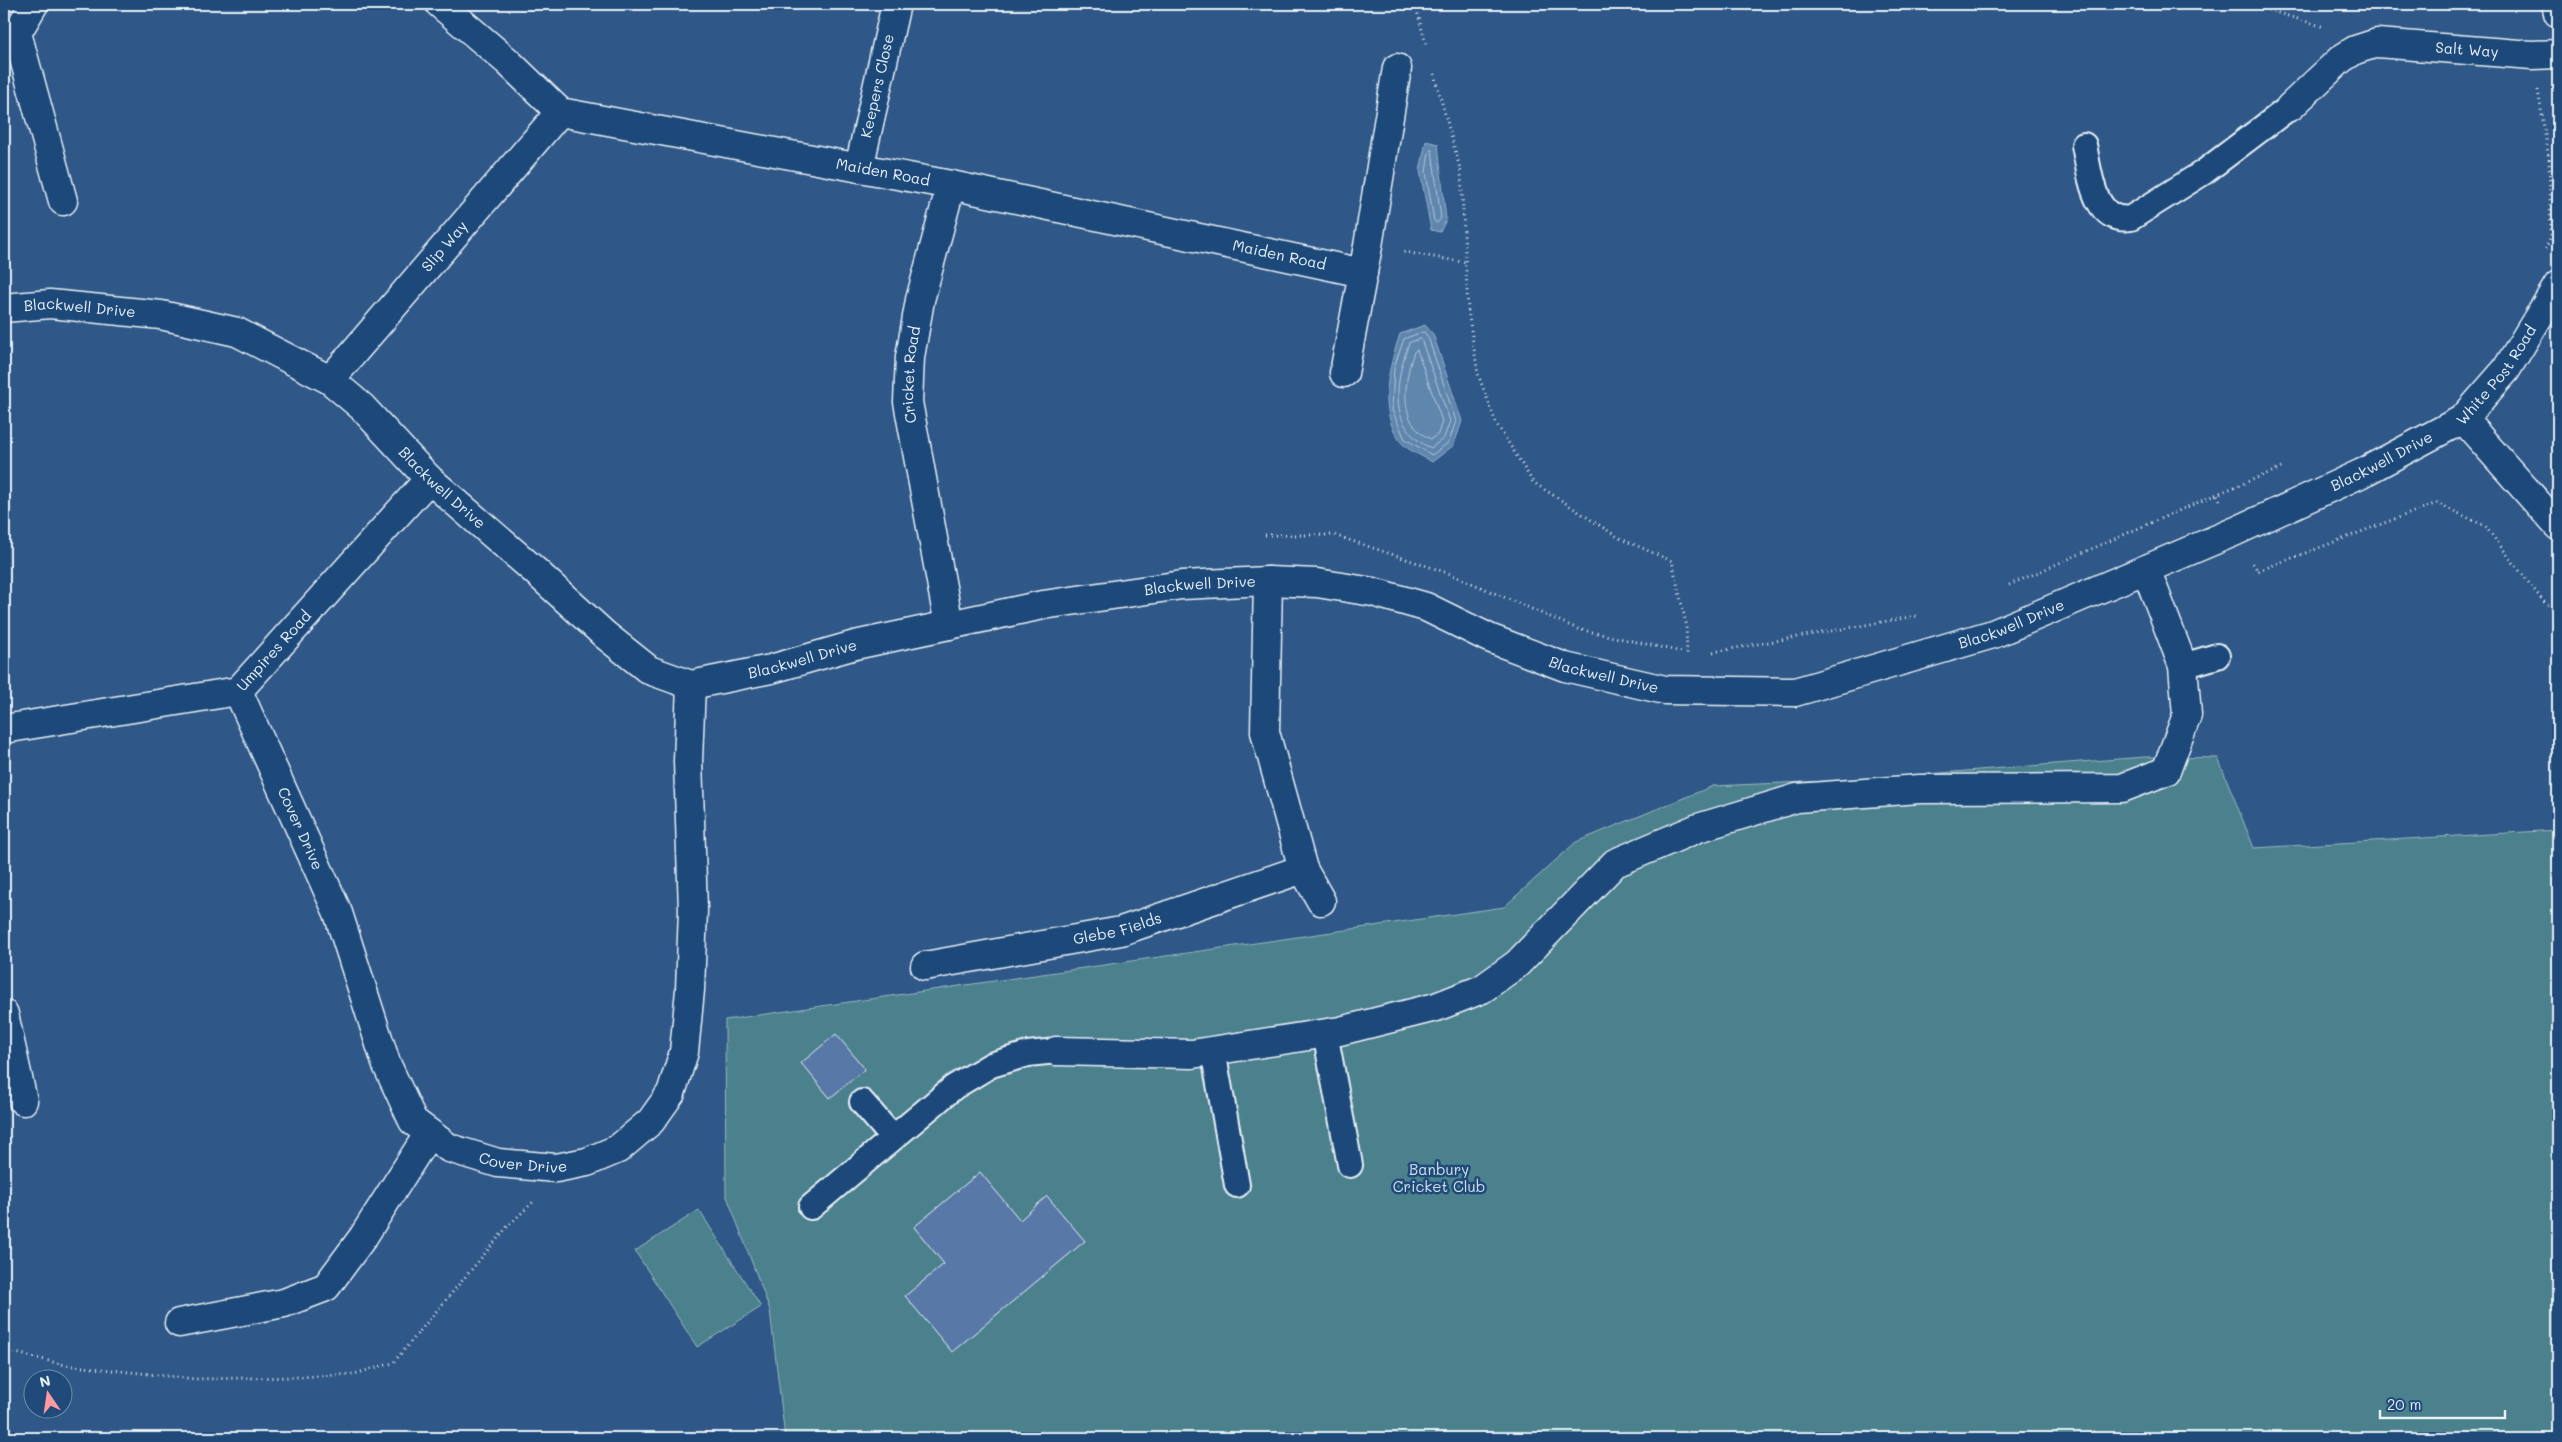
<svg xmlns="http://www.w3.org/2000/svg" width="2562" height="1442" font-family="Mali,sans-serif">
	<rect width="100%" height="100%" fill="#2f5787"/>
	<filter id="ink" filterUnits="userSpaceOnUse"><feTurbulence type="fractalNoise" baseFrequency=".02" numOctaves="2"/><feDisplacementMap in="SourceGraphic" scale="10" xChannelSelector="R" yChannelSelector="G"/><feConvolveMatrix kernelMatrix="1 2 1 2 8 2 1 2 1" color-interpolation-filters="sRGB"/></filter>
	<g filter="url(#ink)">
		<path fill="#4b808d" stroke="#9ab8c2" d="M2144 757 2218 758 2254 848 2558 830V1438H785L770 1310 726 1194 725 1020 1504 907 1576 842 1713 786 1851 780Z
			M699 1210 761 1307 697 1347 635 1251Z"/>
		<path fill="#5f86ad" stroke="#96b1cb" d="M1426 141 1438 144 1446 220 1440 232 1431 230 1420 171Z
			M1425 325 1433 334 1462 421 1454 445 1432 462C1423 456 1406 450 1400 441 1377 408 1389 368 1400 334Z"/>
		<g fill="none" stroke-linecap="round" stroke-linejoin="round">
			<path stroke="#b1c6da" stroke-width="1" d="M1432 150 1441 218 1437 223 1434 221 1426 172 1429 152Z
				M1424 332 1428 337 1456 421 1449 442 1432 455 1405 439 1392 410 1394 367 1404 339Z
				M1421 339 1450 421 1444 438 1431 448C1387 428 1395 381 1409 343Z
				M1417 350 1442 421 1438 434 1431 439C1397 425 1404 380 1414 352Z"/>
		</g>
		<path fill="#5979a8" stroke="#e8f1f8" d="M836 1034 865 1069 830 1098 801 1063Z
			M980 1172 1020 1220 1047 1196 1085 1241 952 1352 905 1296 944 1264 914 1227Z"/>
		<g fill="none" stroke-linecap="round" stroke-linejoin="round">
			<g stroke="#e8f1f8" stroke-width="28">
				<path id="service" d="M2084 145C2090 173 2093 224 2131 218L2204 172 2290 107
					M2183 666 2217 656
					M1325 1033 1350 1165
					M1213 1050 1237 1185
					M862 1102 893 1138
					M811 1207 954 1087 991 1065 1028 1054 1056 1051"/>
			</g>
			<g stroke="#e8f1f8" stroke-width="31">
				<g id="minor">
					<path d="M34 4 17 33 63 201"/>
					<path id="s1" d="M440 4 507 61 560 112 951 185 1363 273"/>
					<path d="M2556 4 2558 13"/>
					<path id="s2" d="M2290 107 2341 59 2355 50 2377 43 2532 55 2558 54"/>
					<path id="s3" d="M859 168 896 4"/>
					<path id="s4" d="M4 308 50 304 161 315 237 332 330 380 362 407 429 479 534 570 605 635 649 670 691 685 771 669 855 645 1043 605 1182 585 1268 581 1317 583 1373 592 1426 607 1489 638 1565 667 1665 690 1795 692 1993 634 2236 531 2362 473 2463 419 2506 370 2558 285"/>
					<path d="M1344 373 1368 246 1397 68"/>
					<path id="s5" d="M330 380 560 112"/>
					<path d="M2463 419 2558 526"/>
					<path d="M1268 581 1265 732 1303 869 1321 901"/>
					<path id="s6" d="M949 625 908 402 910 357 920 300 951 185"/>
					<path id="s7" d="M238 691 338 913 386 1063 413 1121 449 1148 498 1163 556 1168 587 1162 618 1149 651 1121 671 1093 684 1052 690 990 693 910 688 761 691 685"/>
					<path id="s8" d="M4 729 238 691 429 479"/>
					<path id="s9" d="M925 966 1121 931 1303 869"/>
					<path d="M4 1014 23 1101"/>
					<path d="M1056 1051 1192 1054 1340 1031 1436 1007 1482 989 1517 964 1615 863 1698 828 1797 798 1919 789 2122 788 2166 771 2187 715 2183 666 2146 569"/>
					<path d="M179 1323 284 1303 326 1287 363 1237 429 1133"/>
				</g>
			</g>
			<path stroke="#e8f1f8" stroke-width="3" stroke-dasharray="1 4" stroke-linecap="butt" d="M1415 4 1426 44
				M2249 4 2324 27
				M1434 74 1461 172 1468 310 1478 374 1496 423 1533 482 1619 538 1672 561 1686 623 1687 654
				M2538 90 2549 159 2551 236 2545 251
				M1404 252 1468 263
				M2220 500 2217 494 2284 467
				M1265 535H1334L1448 573 1578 629 1682 652
				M2253 563 2258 571 2437 503 2485 526 2543 601 2558 613
				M2009 585 2217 494
				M1713 652 1916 616
				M4 1350 65 1365 195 1379 298 1377 354 1374 393 1363 508 1226 533 1202"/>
			<use href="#service" stroke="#1f4a7a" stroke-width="24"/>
			<use href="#minor" stroke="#1f4a7a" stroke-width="28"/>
		</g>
	</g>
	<g text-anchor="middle" stroke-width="5" stroke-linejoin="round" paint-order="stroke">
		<g font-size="15" fill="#e8f1f8" stroke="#1f4a7a">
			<text dy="5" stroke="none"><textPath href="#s2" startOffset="200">Salt Way</textPath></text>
			<text dy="5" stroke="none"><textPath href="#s3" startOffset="84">Keepers Close</textPath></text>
			<text dy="5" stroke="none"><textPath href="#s1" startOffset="490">Maiden Road</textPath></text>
			<text dy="5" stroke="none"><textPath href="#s5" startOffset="176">Slip Way</textPath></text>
			<text dy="5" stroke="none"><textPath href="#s1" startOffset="895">Maiden Road</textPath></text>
			<text dy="5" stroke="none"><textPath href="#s4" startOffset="76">Blackwell Drive</textPath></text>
			<text dy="5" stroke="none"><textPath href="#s4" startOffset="2728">White Post Road</textPath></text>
			<text dy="5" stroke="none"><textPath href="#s6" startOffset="254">Cricket Road</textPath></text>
			<text dy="5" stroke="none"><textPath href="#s4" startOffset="2581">Blackwell Drive</textPath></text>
			<text dy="5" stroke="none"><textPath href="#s4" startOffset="496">Blackwell Drive</textPath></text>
			<text dy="5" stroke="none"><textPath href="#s4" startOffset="1336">Blackwell Drive</textPath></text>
			<text dy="5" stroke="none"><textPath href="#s4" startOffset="2176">Blackwell Drive</textPath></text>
			<text dy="5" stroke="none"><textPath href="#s8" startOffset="291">Umpires Road</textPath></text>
			<text dy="5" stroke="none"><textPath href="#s4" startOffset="931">Blackwell Drive</textPath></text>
			<text dy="5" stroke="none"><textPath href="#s4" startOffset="1756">Blackwell Drive</textPath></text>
			<text dy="5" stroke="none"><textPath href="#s7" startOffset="151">Cover Drive</textPath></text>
			<text dy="5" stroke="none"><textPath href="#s9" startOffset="196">Glebe Fields</textPath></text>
			<text dy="5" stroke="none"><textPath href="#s7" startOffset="586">Cover Drive</textPath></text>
		</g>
		<g font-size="15" fill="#d0e0e8" stroke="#1f4a7a">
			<text x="1439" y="1175">Banbury<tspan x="1439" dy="17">Cricket Club</tspan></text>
		</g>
	</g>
	<rect width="2562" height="1442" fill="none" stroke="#1f4a7a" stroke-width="20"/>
	<rect x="10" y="10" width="2542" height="1422" fill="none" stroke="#e8f1f8" stroke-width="2" filter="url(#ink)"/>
	<g transform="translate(48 1394) rotate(347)"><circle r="24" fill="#1f4a7a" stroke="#6f8dac"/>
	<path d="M0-4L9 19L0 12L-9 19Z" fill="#ff9aa2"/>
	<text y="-8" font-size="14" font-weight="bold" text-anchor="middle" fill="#e8f1f8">N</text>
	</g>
	<path d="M2380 1410v8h125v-8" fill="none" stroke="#e8f1f8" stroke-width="2.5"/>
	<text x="2387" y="1410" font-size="15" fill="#e8f1f8" stroke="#1f4a7a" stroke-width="4" paint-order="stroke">20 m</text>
</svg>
